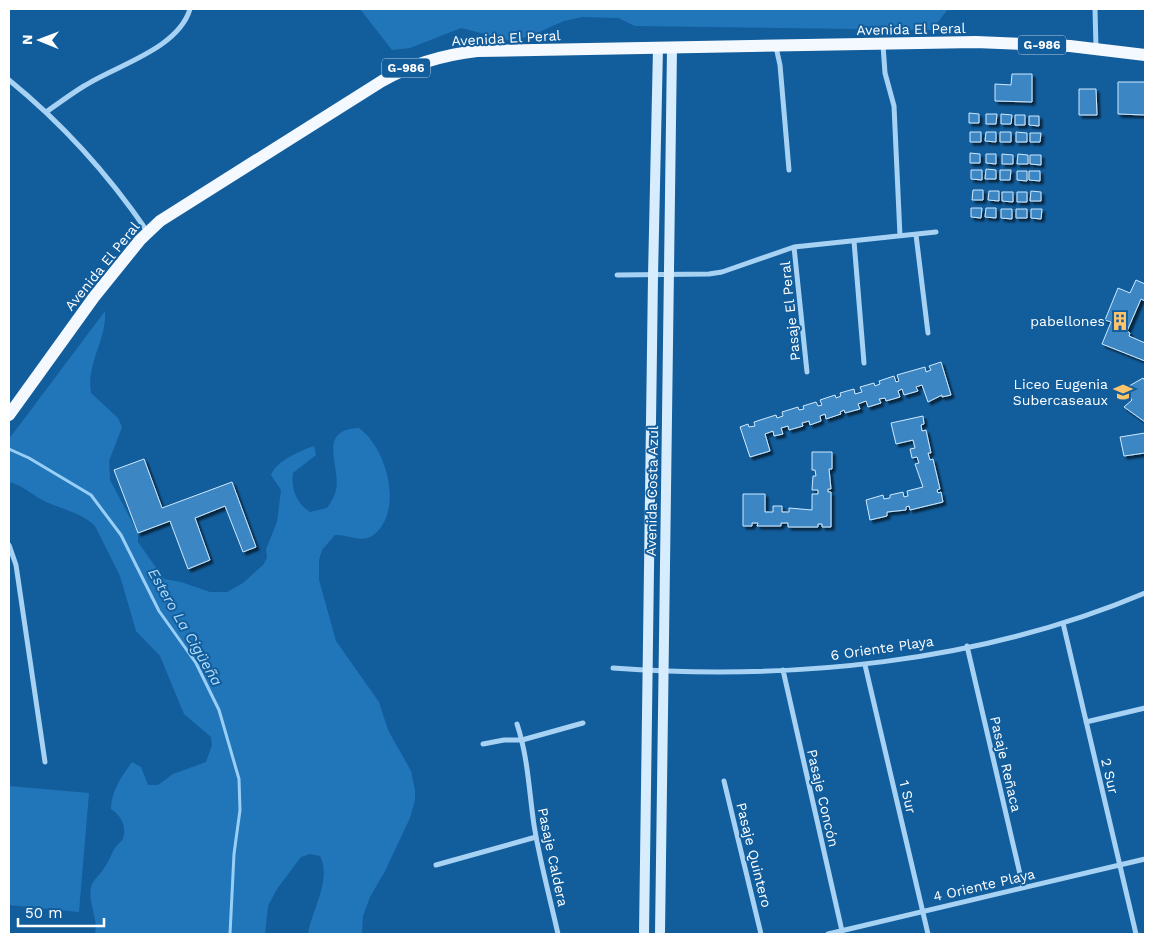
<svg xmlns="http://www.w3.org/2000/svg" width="1154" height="943" font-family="'Work Sans',sans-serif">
	<defs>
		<filter id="shadow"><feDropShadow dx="3" dy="3" stdDeviation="1" flood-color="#0009"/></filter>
	</defs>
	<rect width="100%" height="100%" fill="#125d9c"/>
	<path fill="#2176b9" d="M360 9H948L932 30 635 26 618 18 582 17 564 21 530 36 512 41 461 28 410 48 392 50Z
		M105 311C107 340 86 363 91 393L118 418 122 427 109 461 110 480 138 533V542L164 579 181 582 210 592H227L243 583 263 565 267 558 266 549 277 522 281 490 271 475C276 461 300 451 314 446L316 455 293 473C291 489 296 503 310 512L327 508C331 502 335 496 336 490 341 465 316 430 359 428 387 448 405 513 372 536 361 543 347 534 335 535L322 550 319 560V580L336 641 379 702 388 730 411 771 415 790V800L410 818 385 871 370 897 363 916 362 934H308C312 910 332 879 320 856L310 854 301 857 277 889 268 906 265 934H95C99 918 86 900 92 884 95 878 101 874 104 868 109 862 111 854 115 848 117 844 121 842 123 839 127 827 121 815 111 809 111 791 122 776 132 762L141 767 148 785H158L173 774 206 762 212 745 211 737 184 714 160 656 136 631 120 576 95 526C82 513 62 509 46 502 33 496 23 485 9 482V439Z
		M9 786 89 793 79 912 9 905Z"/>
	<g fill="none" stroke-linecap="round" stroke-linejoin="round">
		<path stroke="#99cff7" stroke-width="3" d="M9 449 29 458 91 495 121 535 159 611 196 663 219 710 239 779 240 810 234 854 230 934"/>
	</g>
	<path fill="#3b86c3" stroke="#cfe9fe" filter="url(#shadow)" d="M1012 74H1032V102L995 101V84L1011 85Z
		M1118 82H1145V115L1118 114Z
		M1079 89H1096L1097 115H1079Z
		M969 113 979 114V123H969Z
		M986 114H997L996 124H986Z
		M1001 114 1012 115 1011 124H1001Z
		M1015 115H1025V125H1015Z
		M1029 116H1039V126L1029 125Z
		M970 132H981V142H970Z
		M986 132H996V142L985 141Z
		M1000 132H1011V142H1000Z
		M1016 132 1027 133V142H1016Z
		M1030 133H1041L1040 142H1030Z
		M970 153 980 154V163H970Z
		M986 154H996V164L986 163Z
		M1002 154 1013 155V164H1002Z
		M1018 154 1028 155V164H1017Z
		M1030 155H1041V165L1030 164Z
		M986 169 996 170V179H985Z
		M971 170H982V180L971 179Z
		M1000 170H1011L1010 180H1000Z
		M1017 171H1027V181L1017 180Z
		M1029 171H1040V181L1029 180Z
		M973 190H983V200H972Z
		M989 191H999V201L988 200Z
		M1031 191 1041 192V201H1030Z
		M1002 192H1013V202L1002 201Z
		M1017 192H1027V202H1017Z
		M971 208H982L981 218 971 217Z
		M986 208H996V218L985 217Z
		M1001 209H1012V219L1001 218Z
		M1016 209H1027V218H1016Z
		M1031 209H1042L1041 219 1031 218Z
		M1136 280 1145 284V301L1141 299 1127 331 1130 333 1129 336 1145 343V361L1102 344 1111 322 1105 320 1118 288 1130 293Z
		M941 362 951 395 942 397V395L928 402 922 385 916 387 918 391 904 395 902 389 898 391 900 397 886 401 885 398 879 399 881 403 868 407 866 401 858 404 860 409 845 413 844 410 840 412 841 414 826 419 825 414 820 416 821 421 810 425 809 421 802 423 803 426 789 430 788 426 781 428 783 434 774 436 773 431 765 434 770 451 750 457 740 427 748 424 749 427 755 426 754 422 776 415 777 418 783 416 782 412 798 407 799 410 804 409 803 406 816 402 818 406 822 405 820 400 835 395 836 398 841 396 840 393 854 389 855 394 862 392 860 387 874 383 875 386 880 384 879 381 894 376 896 382 899 381 897 375 925 367 926 372 931 370 929 366Z
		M1143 378 1145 381V422L1124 407 1132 400 1124 389Z
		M923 416 924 424 921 425 922 431 926 430 931 453H928L930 460 933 459 940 489 937 490 938 493 941 492 943 502 910 510 909 506 906 507V510L887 512V516L870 520 866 500 883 495 884 499 890 498V495L903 492 904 497 908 496 907 491 923 487 915 464 919 463 917 457 912 458 910 449 915 448 913 440 896 444 891 423Z
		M1145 433V453L1124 456 1120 437Z
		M812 452H832V469H829L831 489H828V492H831V527H822V524H818V527H788V523H781V526H757L758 523H752V526H743V494H765V512H773V506H782V512H789V508L812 510V494H818V490H812L813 476H816L815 470H812Z
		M144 459 162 508 232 482 256 547 243 552 225 506 195 518 210 560 188 569 170 521 138 533 114 470Z"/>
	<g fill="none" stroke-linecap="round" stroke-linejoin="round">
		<path stroke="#a7d2f4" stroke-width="5" d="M1095 9 1096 48
			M883 45 885 73 894 106 900 236
			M776 47 780 65 789 170
			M9 80C63 124 108 174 147 231
			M46 112C59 103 71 94 84 86 117 65 178 49 190 9
			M916 235 928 333
			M854 241 864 363
			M794 247 807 372
			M617 275 709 274 722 272 794 247 936 232
			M9 545 16 565 45 762
			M1063 623 1136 934
			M967 646 1023 887
			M865 665 928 934
			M613 668C792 681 979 663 1145 593
			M783 670 842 931
			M1086 722 1145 708
			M517 724C528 757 529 791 534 825 540 862 550 898 558 934
			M483 744 504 740H522L583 723
			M724 781 761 934
			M436 865 536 837
			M828 934 1145 859"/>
		<path stroke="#d7ecfd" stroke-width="10" d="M644 934 653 276 658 48
			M660 934 672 48"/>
		<path stroke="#f4f9ff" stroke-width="12" d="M9 415 94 297 140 240 160 221 382 81C412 64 442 55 477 51L976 42 1070 46 1145 55"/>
	</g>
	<defs>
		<g id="building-bare" transform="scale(1.5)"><path d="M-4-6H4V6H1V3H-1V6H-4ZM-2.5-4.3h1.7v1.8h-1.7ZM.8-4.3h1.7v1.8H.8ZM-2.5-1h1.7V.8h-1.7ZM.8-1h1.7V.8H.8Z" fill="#ffc46a" stroke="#125d9c" stroke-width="2.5" paint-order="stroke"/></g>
		<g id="school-bare" transform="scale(1.5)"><path d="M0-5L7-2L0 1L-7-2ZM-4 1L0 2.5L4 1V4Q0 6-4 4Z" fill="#ffc46a" stroke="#125d9c" stroke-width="2.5" paint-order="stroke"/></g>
	</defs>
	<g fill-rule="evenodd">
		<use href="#building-bare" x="1120" y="321"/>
		<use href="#school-bare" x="1123" y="392"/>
	</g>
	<g text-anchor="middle" stroke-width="4" stroke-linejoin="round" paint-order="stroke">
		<g fill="#125d9c" stroke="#b8cee1" stroke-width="1">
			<rect x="1018" y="35.5" width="48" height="19" rx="4"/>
			<rect x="382" y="58.5" width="48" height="19" rx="4"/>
		</g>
		<g font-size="12" font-weight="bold" fill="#fff">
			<text x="1042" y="49">G-986</text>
			<text x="406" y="72">G-986</text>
		</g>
		<g font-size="14" fill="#fff" stroke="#125d9c">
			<text transform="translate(911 29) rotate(-1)" y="5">Avenida El Peral</text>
			<text transform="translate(506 38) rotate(-3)" y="5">Avenida El Peral</text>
			<text transform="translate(102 266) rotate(-51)" y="5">Avenida El Peral</text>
			<text transform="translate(790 311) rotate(-96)" y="5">Pasaje El Peral</text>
			<text transform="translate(652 491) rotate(-89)" y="5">Avenida Costa Azul</text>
			<text transform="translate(882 648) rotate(-8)" y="5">6 Oriente Playa</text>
			<text transform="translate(1006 764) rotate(77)" y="5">Pasaje Reñaca</text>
			<text transform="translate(1110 776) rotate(77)" y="5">2 Sur</text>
			<text transform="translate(908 797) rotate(77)" y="5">1 Sur</text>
			<text transform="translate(823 798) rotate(77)" y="5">Pasaje Concón</text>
			<text transform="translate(754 855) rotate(76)" y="5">Pasaje Quintero</text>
			<text transform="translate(553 857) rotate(78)" y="5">Pasaje Caldera</text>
			<text transform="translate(984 885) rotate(-13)" y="5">4 Oriente Playa</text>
		</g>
		<g font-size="14" fill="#fff" stroke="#125d9c" text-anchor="end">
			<text x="1105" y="326">pabellones</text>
			<text x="1108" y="389">Liceo Eugenia<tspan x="1108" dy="16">Subercaseaux</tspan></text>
		</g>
		<g font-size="15" font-style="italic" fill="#b3dcfb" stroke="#125d9c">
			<text transform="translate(185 627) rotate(60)" y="5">Estero La Cigüeña</text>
		</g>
	</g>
	<rect width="1154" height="943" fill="none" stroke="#ffffff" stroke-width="20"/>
	<g transform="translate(40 40) rotate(271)" stroke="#125d9c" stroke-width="4" paint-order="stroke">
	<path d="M0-4L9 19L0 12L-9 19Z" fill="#ffffff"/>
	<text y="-8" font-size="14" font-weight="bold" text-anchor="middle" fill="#ffffff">N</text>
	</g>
	<path d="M18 918v8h86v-8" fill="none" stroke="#ffffff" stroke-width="2.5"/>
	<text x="25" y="918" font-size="15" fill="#ffffff" stroke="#125d9c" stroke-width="4" paint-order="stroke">50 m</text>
</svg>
